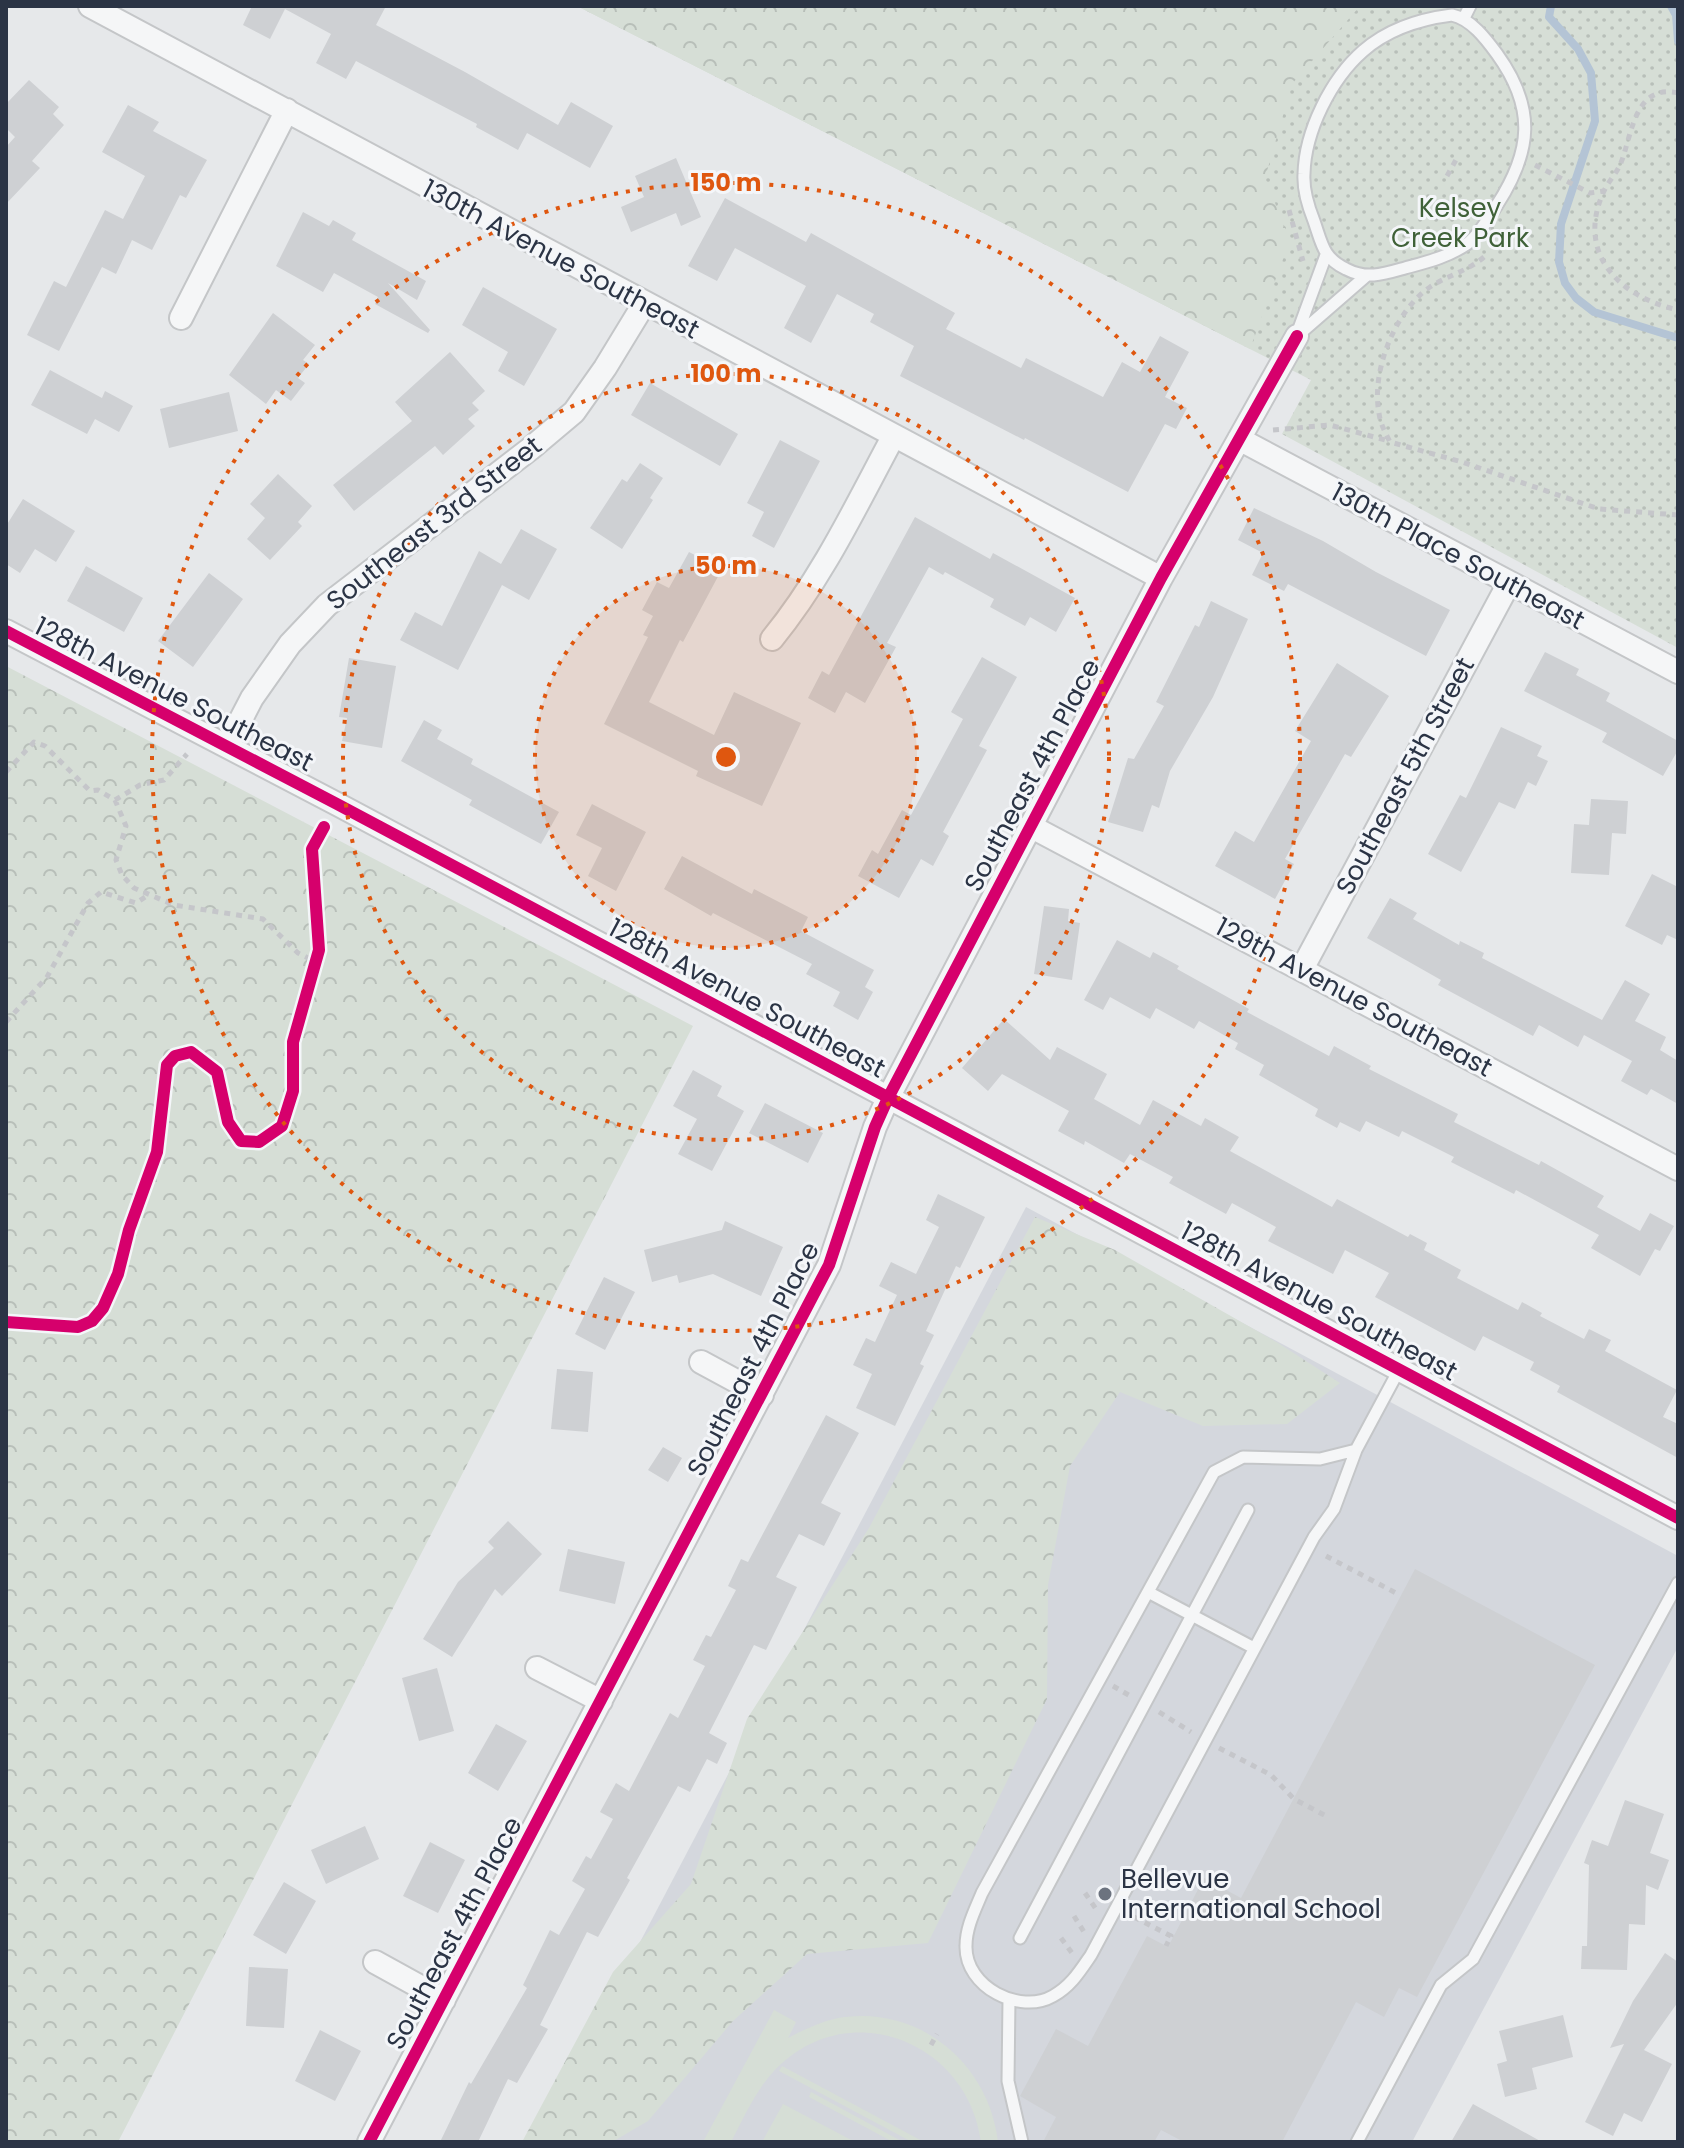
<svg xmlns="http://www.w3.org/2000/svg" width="1684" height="2148" font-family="Poppins,sans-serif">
	<defs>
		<pattern id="grass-dots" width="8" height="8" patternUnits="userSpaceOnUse" patternTransform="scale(2)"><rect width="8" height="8" fill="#d6ded6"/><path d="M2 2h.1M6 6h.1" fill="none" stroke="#b8bfb9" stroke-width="1.8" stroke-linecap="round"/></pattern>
		<pattern id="forest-crowns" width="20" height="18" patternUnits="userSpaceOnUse" patternTransform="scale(2)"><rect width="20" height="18" fill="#d6ded6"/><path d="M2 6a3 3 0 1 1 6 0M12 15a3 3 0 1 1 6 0" fill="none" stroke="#b8bfb9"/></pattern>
	</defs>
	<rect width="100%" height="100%" fill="#e6e8ea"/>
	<path fill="#d4d7dd" d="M1026 1207 1678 1556V1647L1412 2142H535Z"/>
	<path fill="url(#grass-dots)" d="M577 6H1678V648L1282 434 1311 380Z"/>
	<path fill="url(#forest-crowns)" d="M577 6H1360L1292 84 1265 178 1290 240 1250 349Z
		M6 666 693 1026 118 2142H6Z
		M1035 1217 1115 1250 1278 1343 1340 1383 1287 1424 1203 1426 1120 1392 1070 1466 1048 1585 1047 1699 928 1943 807 1954 733 2021 648 2121 612 2142H522L613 1972 691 1884 747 1719 869 1528Z"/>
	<path fill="#d6ded6" d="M774 2010 796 2022 788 2038C803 2030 818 2023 834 2019 916 2002 989 2062 998 2142H981C969 2045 855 1996 781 2064 758 2085 745 2115 731 2142H703Z
		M782 2066 924 2142H912L779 2071Z
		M811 2092 903 2142H893L809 2097Z
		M783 2104 855 2142H762Z"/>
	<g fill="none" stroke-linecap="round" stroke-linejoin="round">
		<path stroke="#b4c4d5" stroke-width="8" d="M1551 6 1549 17 1578 49 1591 73 1595 121 1561 224 1559 262 1565 283 1576 298 1594 312 1678 338
			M1671 6 1676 15 1678 41"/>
	</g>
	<path fill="#ced0d3" d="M252 6H386L376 25 465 72 558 125 571 102 613 126 590 168 527 133 518 150 476 127 477 124 356 61 346 79 316 63 331 34 285 9 270 39 243 25Z
		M29 80 59 107 53 114 64 125 32 161 40 168 6 204V147L15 137 6 128V104Z
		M128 105 159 122 153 131 207 160 186 198 180 195 152 250 132 240 116 274 102 267 59 351 27 335 54 281 66 287 105 210 123 219 145 176 102 152Z
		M676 158 701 217 681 226 676 213 631 232 621 207 644 197 635 176Z
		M725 198 806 242 811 233 955 313 946 329 1021 368 1026 358 1103 397 1122 362 1140 372 1160 336 1189 352 1165 397 1187 408 1176 429 1165 424 1128 492 1025 438 1024 440 900 376 914 346 870 322 874 314 837 294 811 343 784 328 806 286 735 248 717 281 688 266Z
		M303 212 329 226 333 220 356 233 352 240 426 281 417 300 388 283 430 330 428 333 375 304 378 297 334 273 323 292 276 266Z
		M483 287 557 329 524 386 498 371 508 352 462 325Z
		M273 313 315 345 303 360 309 364 298 378 305 383 291 401 276 390 266 404 229 375Z
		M450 352 485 391 472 403 479 410 468 419 475 426 443 455 435 446 354 511 333 485 412 421 395 402Z
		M50 370 102 398 105 391 133 406 119 432 95 419 87 434 31 405Z
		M650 383 738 434 720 466 631 415Z
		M229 392 238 431 169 448 160 409Z
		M780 440 820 461 774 548 752 536 764 512 747 503Z
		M640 463 663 478 650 498 653 500 622 549 590 528 622 479 627 482Z
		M278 474 312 506 298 522 302 526 270 560 247 539 265 518 250 504Z
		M23 499 75 531 56 562 35 549 20 573 6 564V526Z
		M1254 508 1323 541 1376 572 1450 610 1426 656 1288 584 1284 591 1252 575 1263 553 1238 540Z
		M915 517 990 559 993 553 1075 598 1056 632 1030 617 1025 626 990 607 994 599 945 572 943 575 929 567 887 643 896 647 865 703 846 692 835 713 808 698 822 671 829 675Z
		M521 529 557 549 529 600 502 585 458 670 400 640 415 612 442 626 479 551 501 564Z
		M689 552 722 569 683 642 680 640 649 702 714 735 734 692 801 723 762 806 696 776 698 771 604 724 648 637 643 635 653 616 642 610 657 582 669 588Z
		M86 566 143 598 124 632 67 601Z
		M209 573 243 599 193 667 158 641Z
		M1211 601 1248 619 1213 697 1170 771 1159 808 1152 805 1143 832 1108 822 1128 758 1134 759 1164 706 1156 702 1195 625 1199 627Z
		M1545 652 1579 669 1576 675 1610 693 1606 701 1678 741V750L1663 776 1602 742 1607 733 1524 691Z
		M982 657 1017 677 979 746 987 750 943 832 949 836 933 866 921 859 899 898 858 876 872 850 878 854 902 810 911 815 963 719 951 712Z
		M349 658 396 666 382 748 342 741 347 718 339 717Z
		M1337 663 1389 696 1351 757 1345 754 1285 859 1294 864 1275 899 1215 866 1235 831 1254 842 1311 741 1295 731Z
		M424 720 442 730 437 739 473 759 471 764 559 812 541 844 469 805 472 800 401 761Z
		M1501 727 1542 746 1537 756 1548 761 1536 786 1528 782 1515 809 1499 802 1461 872 1428 854 1460 795 1466 798Z
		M1591 799 1628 801 1626 834 1612 833 1609 875 1571 873 1574 824 1589 825Z
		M592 804 646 832 616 891 588 876 602 848 576 835Z
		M682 856 752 894 754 889 808 917 801 931 874 970 865 987 873 992 858 1020 833 1006 840 992 806 974 812 964 713 913 711 916 664 889Z
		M1652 874 1678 887V940L1667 935 1662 945 1625 926Z
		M1390 898 1417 913 1413 919 1459 945 1460 941 1484 953 1482 958 1602 1020 1625 980 1650 994 1635 1021 1666 1037 1660 1050 1678 1061V1104L1651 1089 1647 1095 1621 1081 1632 1061 1584 1035 1578 1047 1539 1025 1533 1036 1438 985 1441 980 1367 938Z
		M1044 906 1069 909 1068 921 1080 923 1072 980 1034 974Z
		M1117 940 1150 958 1153 952 1179 966 1177 969 1249 1009 1247 1012 1329 1056 1334 1046 1371 1066 1369 1069 1458 1114 1454 1122 1539 1165 1541 1161 1604 1196 1597 1207 1640 1231 1650 1213 1674 1226 1660 1251 1655 1249 1640 1276 1591 1248 1599 1235 1516 1190 1514 1194 1451 1162 1454 1157 1402 1131 1399 1137 1366 1121 1360 1132 1340 1122 1337 1128 1315 1116 1318 1109 1259 1075 1264 1065 1235 1049 1238 1043 1199 1021 1194 1029 1156 1008 1150 1019 1110 997 1103 1010 1084 1000Z
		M1004 1019 1050 1060 1057 1047 1107 1074 1094 1099 1140 1125 1153 1100 1201 1126 1205 1118 1239 1137 1230 1151 1332 1207 1337 1199 1408 1237 1410 1234 1427 1243 1424 1250 1461 1270 1457 1278 1518 1310 1522 1302 1542 1313 1540 1316 1584 1339 1589 1329 1611 1340 1605 1351 1677 1390 1663 1417 1678 1424V1458L1557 1392 1560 1386 1530 1370 1534 1362 1483 1336 1475 1351 1375 1297 1389 1273 1345 1250 1333 1274 1268 1241 1276 1227 1232 1203 1226 1214 1169 1183 1173 1177 1130 1154 1124 1163 1085 1141 1084 1145 1058 1131 1069 1111 1002 1074 988 1091 962 1068Z
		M693 1070 722 1086 717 1096 744 1111 712 1171 678 1154 697 1119 673 1106Z
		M765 1103 823 1133 808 1163 749 1133Z
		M938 1194 985 1217 960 1268 956 1266 926 1331 934 1335 920 1364 924 1366 895 1426 856 1408 872 1374 853 1365 866 1338 875 1342 897 1295 879 1286 891 1262 916 1274 939 1227 926 1220Z
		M725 1221 783 1247 761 1296 713 1274 679 1283 677 1275 652 1282 644 1250 722 1230Z
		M604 1277 635 1292 605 1350 575 1334Z
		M557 1369 593 1372 588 1432 551 1429Z
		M826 1415 859 1433 821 1503 841 1513 824 1546 799 1534 776 1577 797 1587 766 1650 754 1645 709 1733 727 1743 717 1764 707 1759 690 1792 678 1786 627 1878 630 1880 598 1937 587 1932 540 2025 548 2029 517 2083 508 2079 478 2142H440L469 2082 471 2084 527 1988 523 1985 550 1930 559 1935 585 1889 572 1881 586 1856 591 1859 613 1819 600 1812 616 1783 629 1791 670 1713 678 1718 705 1666 693 1660 706 1635 711 1637 736 1590 728 1586 741 1559 748 1562Z
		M663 1447 682 1458 668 1482 648 1470Z
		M508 1521 542 1554 502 1596 495 1589 452 1657 423 1639 458 1582 494 1548 488 1542Z
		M568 1549 625 1562 615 1604 559 1591Z
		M1415 1569 1595 1665 1417 1997 1399 1988 1384 2017 1356 2002 1282 2142H1184L1161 2130 1154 2142H1043L1056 2117 1020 2096 1056 2029 1088 2046 1147 1936 1168 1947 1204 1878 1241 1898Z
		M437 1668 454 1731 419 1741 402 1678Z
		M496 1724 527 1741 498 1791 468 1773Z
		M1625 1800 1664 1814 1650 1853 1669 1860 1658 1890 1646 1885 1645 1925 1629 1924 1627 1970 1581 1969 1582 1946H1587L1589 1865 1584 1863 1592 1840 1608 1846Z
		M365 1826 379 1859 326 1884 311 1850Z
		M430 1842 465 1860 438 1913 403 1896Z
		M284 1882 316 1901 286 1954 253 1935Z
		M1665 1953 1678 1962V2002L1644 2050 1672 2064 1642 2122 1624 2113 1613 2136 1585 2122 1624 2044 1610 2048 1633 2001Z
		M249 1967 288 1969 284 2028 246 2026Z
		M1563 2015 1573 2057 1532 2068 1537 2089 1505 2097 1497 2064 1507 2061 1499 2031Z
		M320 2030 361 2051 335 2101 295 2081Z
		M1473 2104 1542 2142H1451Z"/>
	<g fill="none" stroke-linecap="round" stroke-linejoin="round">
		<g stroke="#c4c6c8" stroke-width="15">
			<path id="service" d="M1452 15C1471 19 1486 39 1497 54 1536 108 1532 151 1497 205 1489 218 1479 235 1467 244 1448 257 1427 262 1405 268 1384 274 1367 280 1346 269 1323 258 1322 244 1314 221 1308 206 1303 190 1304 174 1305 131 1331 79 1363 51 1388 29 1420 19 1452 15Z
				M1464 18 1470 6
				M1297 334 1326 255
				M1297 336 1366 276
				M1356 1450 1320 1459 1243 1457 1214 1472 982 1893C975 1910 966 1927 966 1946 965 1987 1020 2015 1053 1996 1071 1986 1080 1971 1091 1955L1314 1537 1334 1509 1356 1450 1400 1368
				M1148 1592 1254 1648
				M1020 1938 1248 1510
				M1009 1999 1008 2081 1022 2142
				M1357 2142 1441 1985 1473 1959 1678 1583"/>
		</g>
		<g stroke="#c4c6c8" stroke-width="26">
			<path id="minor" d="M90 6 1161 578
				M181 318 287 110
				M1239 439 1678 672
				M6 631 337 804 1678 1518
				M772 639C822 578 856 506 893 437
				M227 746 252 698 290 644 327 605 530 449 574 412 605 368 644 304
				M1030 826 1678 1169
				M1302 969 1509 583
				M701 1362 762 1395
				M537 1668 601 1701
				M375 1962 444 2000
				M369 2142 829 1265 875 1127 888 1098 1161 578 1297 336"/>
		</g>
		<path stroke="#c5c6ca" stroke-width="5" stroke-dasharray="6 6" stroke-linecap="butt" d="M1678 93C1633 83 1632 138 1620 165 1616 174 1608 182 1604 191 1575 253 1619 297 1678 310
			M1535 165 1590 193 1604 191
			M1447 176 1457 158
			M1289 210 1303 261
			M1484 257C1468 271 1448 275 1430 287 1395 311 1371 371 1379 413 1380 423 1385 432 1390 442L1462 462 1599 509 1678 515
			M1273 430 1330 425 1389 441
			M6 772 34 742 45 746 90 791 98 790 115 800 126 826 116 860 122 875 134 888 174 905 263 919 298 953 316 962
			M115 800 140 785 164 780 187 754
			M6 1022 47 977 88 903 101 892 136 903 147 896
			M1326 1556 1396 1593
			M1113 1686 1132 1697
			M1159 1712 1191 1732
			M1219 1748 1271 1775 1294 1799 1328 1817
			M1085 1893 1096 1909
			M1074 1916 1084 1932
			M1134 1917 1171 1936 1166 1946
			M1061 1938 1072 1953
			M931 2045 937 2034"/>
		<use href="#service" stroke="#f5f6f7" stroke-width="11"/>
		<use href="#minor" stroke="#f5f6f7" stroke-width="22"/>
		<g stroke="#f4f6f9" stroke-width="17">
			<path id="cycleway" d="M6 631 337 804 1678 1518
				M6 1322 78 1327 92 1321 103 1308 118 1274 129 1230 157 1152 167 1065 175 1056 191 1052 217 1072 228 1122 241 1141 259 1142 282 1126 293 1091V1042L319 950 312 849 324 827
				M369 2142 829 1265 875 1127 888 1098 1161 578 1297 336"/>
		</g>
		<use href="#cycleway" stroke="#d6006c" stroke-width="12"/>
	</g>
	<circle cx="726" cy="757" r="191" fill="#df570f" fill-opacity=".12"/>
	<g fill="none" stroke="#df570f" stroke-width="4" stroke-dasharray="4 8">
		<circle cx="726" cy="757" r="191"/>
		<circle cx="726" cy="757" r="383"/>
		<circle cx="726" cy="757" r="574"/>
	</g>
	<circle fill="#6c737f" stroke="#f4f6f9" stroke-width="3" cx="1105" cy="1894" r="8"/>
	<g text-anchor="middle" stroke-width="6" stroke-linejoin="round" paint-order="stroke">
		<g font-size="26" fill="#3f6138" stroke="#f4f6f9">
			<text x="1460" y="217">Kelsey<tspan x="1460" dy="30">Creek Park</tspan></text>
		</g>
		<g font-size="26" fill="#2b3445" stroke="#f4f6f9">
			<text transform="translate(561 259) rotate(28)" y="9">130th Avenue Southeast</text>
			<text transform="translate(434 523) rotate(-38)" y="9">Southeast 3rd Street</text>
			<text transform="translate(1458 556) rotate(28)" y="9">130th Place Southeast</text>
			<text transform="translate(174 694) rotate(27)" y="9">128th Avenue Southeast</text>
			<text transform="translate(1032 775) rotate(-62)" y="9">Southeast 4th Place</text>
			<text transform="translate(1405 776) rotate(-62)" y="9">Southeast 5th Street</text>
			<text transform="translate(1354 997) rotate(28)" y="9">129th Avenue Southeast</text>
			<text transform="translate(747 998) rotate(28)" y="9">128th Avenue Southeast</text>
			<text transform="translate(1319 1301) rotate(28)" y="9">128th Avenue Southeast</text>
			<text transform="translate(753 1359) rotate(-63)" y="9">Southeast 4th Place</text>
			<text transform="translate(454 1933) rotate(-62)" y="9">Southeast 4th Place</text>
		</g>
		<g font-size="26" fill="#2b3445" stroke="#f4f6f9" text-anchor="start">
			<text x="1121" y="1888">Bellevue<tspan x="1121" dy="30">International School</tspan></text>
		</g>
	</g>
	<circle cx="726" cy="757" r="12" fill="#df570f" stroke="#f4f6f9" stroke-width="4"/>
	<g font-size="24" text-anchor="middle" font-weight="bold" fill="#df570f" stroke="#f4f6f9" stroke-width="6" stroke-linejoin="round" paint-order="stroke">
		<text x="726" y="191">150 m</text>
		<text x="726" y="382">100 m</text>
		<text x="726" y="574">50 m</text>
	</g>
	<rect width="1684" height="2148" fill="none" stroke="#2b3445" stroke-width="16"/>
</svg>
